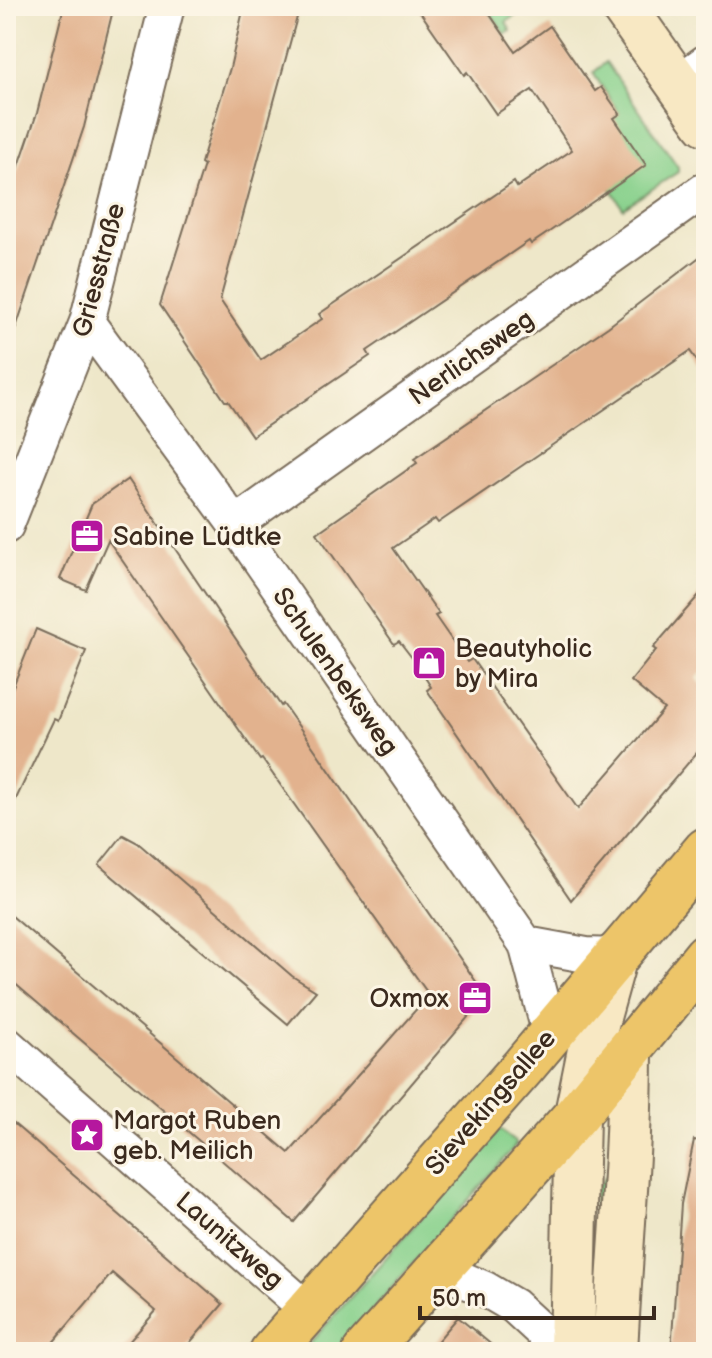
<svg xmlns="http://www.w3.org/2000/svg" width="712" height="1358" font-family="'Balsamiq Sans',sans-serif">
	<rect width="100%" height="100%" fill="#fcf5e5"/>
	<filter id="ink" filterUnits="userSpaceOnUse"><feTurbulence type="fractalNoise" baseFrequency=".0125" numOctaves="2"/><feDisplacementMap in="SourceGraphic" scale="16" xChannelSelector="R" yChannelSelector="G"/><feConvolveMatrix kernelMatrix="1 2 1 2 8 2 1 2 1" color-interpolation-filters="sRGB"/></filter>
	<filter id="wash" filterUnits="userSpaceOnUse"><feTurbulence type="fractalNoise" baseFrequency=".006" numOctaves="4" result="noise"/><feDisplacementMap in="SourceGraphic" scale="32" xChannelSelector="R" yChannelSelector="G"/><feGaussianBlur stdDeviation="1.8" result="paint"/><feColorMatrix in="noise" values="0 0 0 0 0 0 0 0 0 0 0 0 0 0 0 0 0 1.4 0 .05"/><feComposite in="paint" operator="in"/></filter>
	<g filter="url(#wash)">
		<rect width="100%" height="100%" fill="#eee7c9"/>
		<path fill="#89d18d" stroke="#627e56" stroke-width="2" d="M486 6H530L506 22 511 31 505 34Z
			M606 62 678 167V172L623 208 611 189 614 118 619 113 593 73Z
			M500 1129 517 1144 336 1352H302Z
			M610 1172 596 1352 593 1294 595 1189Z"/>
		<g id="blocks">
			<path fill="#e2b28e" d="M64 6H114L84 127 10 345H6V204L37 113Z
				M244 6H300L220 300 261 360 322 319 319 314 514 182 517 187 572 150 532 90 496 114 467 72 464 75 416 6H484L515 51 550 26 595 91 601 87 620 114 614 118 646 165 546 234 531 244 529 241 367 351 370 356 252 436 228 401H225L160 305 204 165 201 163 230 68Z
				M706 252V374L690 351 438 523 435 519 393 548 439 614 435 616 467 662 472 659 578 809 664 709 631 681 656 650 653 648 706 587V667L696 679 706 688V742L571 900 427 690 431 687 416 663 399 641 394 644 317 533 417 463 414 459 608 327Z
				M128 479 281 706 283 704 302 731 486 996 294 1222 6 976V911L289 1153 429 995 262 759 260 760 108 540 86 590 60 579 92 504Z
				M36 629 86 651 58 721 54 719 6 820V704Z
				M123 835 138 843 292 976 316 991 288 1024 99 865Z
				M6 1117 223 1304 182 1352H120L156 1311 112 1273 45 1352H15L6 1344Z
				M694 1140 706 1142V1352H671L681 1204Z
				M458 1317 500 1352H428Z"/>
		</g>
	</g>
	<g filter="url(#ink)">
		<use href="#blocks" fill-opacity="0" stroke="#7a6c5a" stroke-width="2"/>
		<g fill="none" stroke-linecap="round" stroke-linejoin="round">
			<g stroke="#7a6c5a" stroke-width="38">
				<path id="street" d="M677 83 706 62
					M87 322 235 524 526 944 550 1035
					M235 524 706 189
					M6 526 87 322 167 6
					M526 944 586 955 615 956
					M6 1044 308 1310
					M438 1269 485 1289 514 1306 564 1352"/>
			</g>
			<g stroke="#7a6c5a" stroke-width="48">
				<path id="secondary" d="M623 6 706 123
					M572 1352 577 1114 593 1035 615 956
					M615 1352C620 1251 630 1151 630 1050"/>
			</g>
			<g stroke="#7a6c5a" stroke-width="48">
				<path id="primary" d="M272 1352 523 1067 706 850
					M365 1352 577 1114 706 956"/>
			</g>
			<use href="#street" stroke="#fff" stroke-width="34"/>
			<use href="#secondary" stroke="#f8e8c3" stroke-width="44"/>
			<use href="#primary" stroke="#edc569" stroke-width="44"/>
		</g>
	</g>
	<defs>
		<g id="office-square" transform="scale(1.8)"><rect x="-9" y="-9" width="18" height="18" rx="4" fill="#b5179e" stroke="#fcf5e5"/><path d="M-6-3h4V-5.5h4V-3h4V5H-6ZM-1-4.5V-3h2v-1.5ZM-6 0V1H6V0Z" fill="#fff"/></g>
		<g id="shop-square" transform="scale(1.8)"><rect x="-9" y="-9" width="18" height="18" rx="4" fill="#b5179e" stroke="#fcf5e5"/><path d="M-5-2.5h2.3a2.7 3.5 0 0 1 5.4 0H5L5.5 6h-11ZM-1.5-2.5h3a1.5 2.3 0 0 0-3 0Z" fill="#fff"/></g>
		<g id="sight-square" transform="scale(1.8)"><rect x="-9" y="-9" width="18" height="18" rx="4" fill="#b5179e" stroke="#fcf5e5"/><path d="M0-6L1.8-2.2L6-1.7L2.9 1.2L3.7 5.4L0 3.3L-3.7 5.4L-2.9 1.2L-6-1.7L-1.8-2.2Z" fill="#fff"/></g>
	</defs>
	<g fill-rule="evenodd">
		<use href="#office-square" x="87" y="536"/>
		<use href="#shop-square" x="429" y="663"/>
		<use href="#office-square" x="475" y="998"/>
		<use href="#sight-square" x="87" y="1135"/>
	</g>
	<g text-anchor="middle" stroke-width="6" stroke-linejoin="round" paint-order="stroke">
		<g font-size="26" fill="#3b2a1e" stroke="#fcf5e5">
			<text transform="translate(98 270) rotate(-75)" y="9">Griesstraße</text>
			<text transform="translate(471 357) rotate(-35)" y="9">Nerlichsweg</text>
			<text transform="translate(336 671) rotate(55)" y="9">Schulenbeksweg</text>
			<text transform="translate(490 1102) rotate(-49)" y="9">Sievekingsallee</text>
			<text transform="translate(230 1240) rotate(41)" y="9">Launitzweg</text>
		</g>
		<g font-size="26" fill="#3b2a1e" stroke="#fcf5e5" text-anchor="start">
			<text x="113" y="545">Sabine Lüdtke</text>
			<text x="455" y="657">Beautyholic<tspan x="455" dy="30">by Mira</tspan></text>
			<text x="449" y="1007" text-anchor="end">Oxmox</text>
			<text x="113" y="1129">Margot Ruben<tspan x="113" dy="30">geb. Meilich</tspan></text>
		</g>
	</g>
	<rect width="712" height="1358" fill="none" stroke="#fcf5e5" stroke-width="32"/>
	<path d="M420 1306v12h234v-12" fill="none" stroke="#3b2a1e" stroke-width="4"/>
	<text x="432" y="1306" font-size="24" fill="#3b2a1e" stroke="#fcf5e5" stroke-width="6" paint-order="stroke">50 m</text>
</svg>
